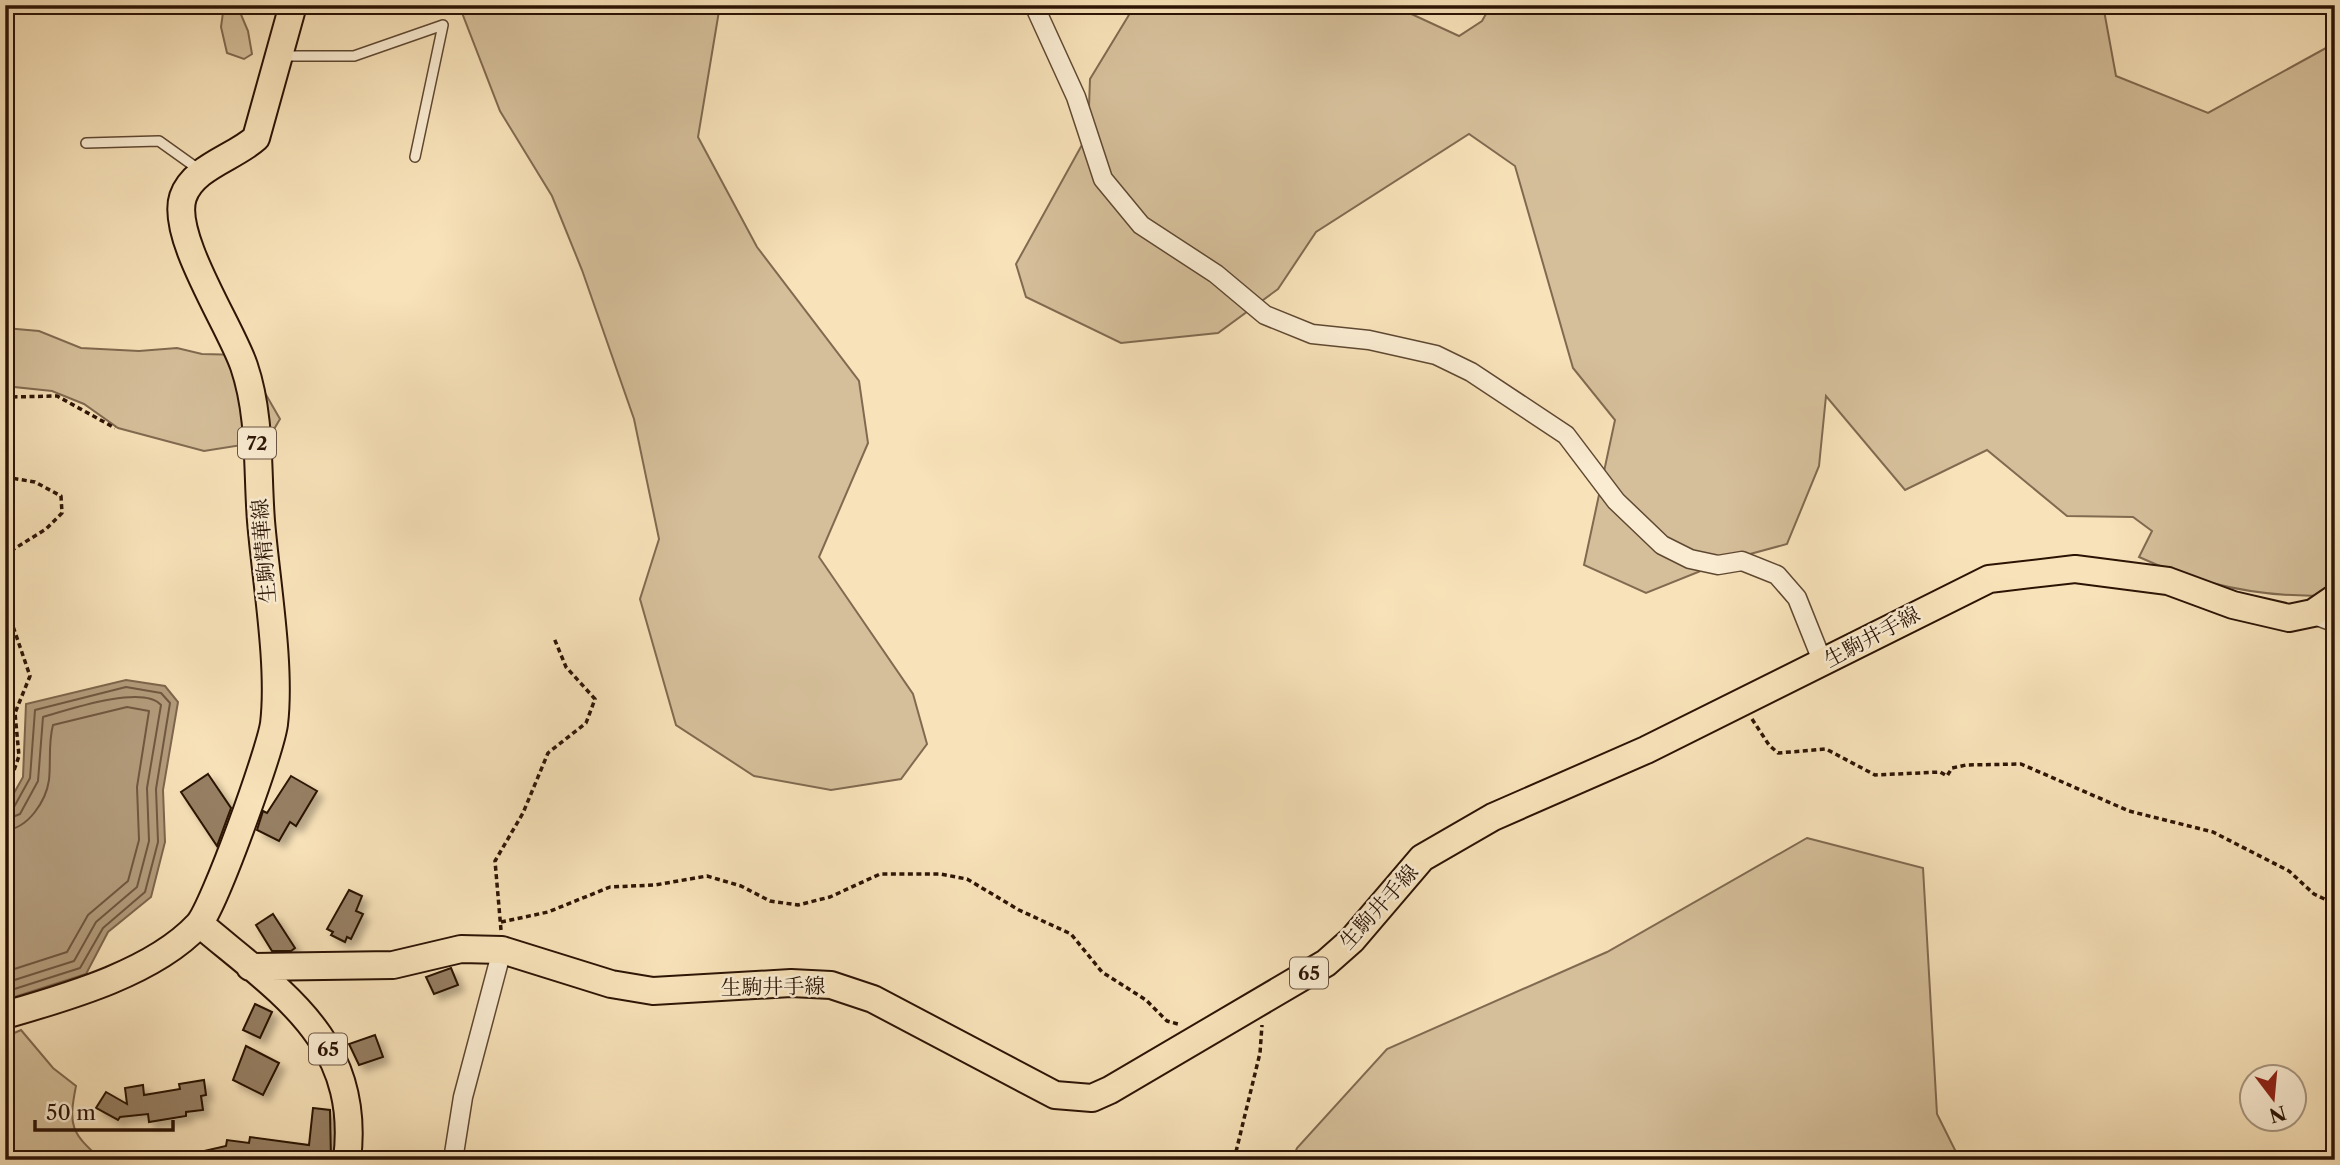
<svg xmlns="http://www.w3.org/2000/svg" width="2340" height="1165" font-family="'Libre Caslon Text','Noto Serif JP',serif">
	<defs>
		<filter id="shadow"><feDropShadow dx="6" dy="6" stdDeviation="3.5" flood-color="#0004"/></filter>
	</defs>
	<rect width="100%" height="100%" fill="#f8e2b9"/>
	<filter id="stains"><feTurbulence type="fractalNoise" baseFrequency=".00286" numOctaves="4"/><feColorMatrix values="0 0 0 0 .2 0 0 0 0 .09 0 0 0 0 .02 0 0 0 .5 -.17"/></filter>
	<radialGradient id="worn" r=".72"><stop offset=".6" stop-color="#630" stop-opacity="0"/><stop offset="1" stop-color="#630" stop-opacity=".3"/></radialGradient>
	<path fill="#d5bf9a" stroke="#806a50" stroke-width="2" d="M224 5H237L248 31 252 54 244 59 227 53 221 27Z
		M459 5H720L698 137 757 247 859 381 868 443 819 557 913 694 927 744 901 779 831 790 754 776 676 725 640 599 659 539 634 419 582 270 552 196 500 111Z
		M1135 5H1392L1459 36 1482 21 1491 5H2103L2116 76 2208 113 2335 43V595C2265 599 2202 586 2139 557L2152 531 2133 517 2067 516 1987 450 1905 490 1826 396 1819 466 1787 544 1728 560 1646 593 1584 565 1615 420 1573 368 1515 166 1469 134 1316 232 1278 289 1218 333 1121 343 1026 297 1016 264 1088 134 1090 79Z
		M5 328 39 331 81 348 139 351 177 348 202 354 243 355 280 419 267 441 204 451 118 428 84 404 52 391 5 386Z
		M1807 838 1923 868 1937 1114 1960 1160H1292L1297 1148 1387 1049 1607 952Z
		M21 1030 53 1068 76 1086C68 1126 71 1133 102 1160H5V1037Z"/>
	<path fill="#b39c7c" stroke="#7d664c" stroke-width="2" d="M126 680 165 686 178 702 163 790 165 842 151 897 108 932 86 974 5 1000V809L23 777 26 704Z"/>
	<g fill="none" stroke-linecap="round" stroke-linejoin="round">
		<path stroke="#705840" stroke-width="2" d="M5 811 14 807 30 778 35 710 126 687 161 693 170 703 156 789 158 842 145 892 103 928 80 968 5 992
			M5 820 20 814 38 781 43 717C67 710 143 684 161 705L147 788 149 841 137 887 96 922 74 961 5 983
			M5 830C28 829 46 801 49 780 51 762 48 743 53 725L127 707 149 711 137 787 139 840 128 881 88 915 67 952 5 972"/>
	</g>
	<path fill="#967f63" stroke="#2c1405" stroke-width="2" filter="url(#shadow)" d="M208 774 231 808 217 846 181 792Z
		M291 776 317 791 296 826 290 822 279 841 257 830 263 811 267 813Z
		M349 890 362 896 356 911 363 914 351 939 347 937 345 942 331 935 333 932 327 929Z
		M273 914 295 948 291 951H272L256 925Z
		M451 968 458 985 434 994 426 977Z
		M255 1004 272 1012 260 1038 243 1030Z
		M375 1035 383 1057 359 1065 349 1044Z
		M246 1046 279 1063 263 1095 233 1080Z
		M204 1080 206 1095 201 1096 203 1110 186 1112V1116L149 1122 148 1114 120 1117 118 1120 96 1108 106 1092 127 1104 125 1088 143 1085 144 1095 180 1089 179 1084Z
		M313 1108 330 1110 331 1160H192L191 1154 226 1146 227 1140 249 1143 250 1137 309 1145Z"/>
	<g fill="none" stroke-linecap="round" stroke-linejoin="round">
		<g stroke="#5f4832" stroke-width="12">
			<path id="service" d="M281 56H354L443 25 415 157
				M86 143 159 141 201 171"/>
		</g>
		<g stroke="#5f4832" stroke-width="21">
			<path id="minor" d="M1034 5 1076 97 1103 179 1141 225 1216 274 1265 315 1312 334 1369 340 1436 355 1471 372 1566 435 1616 501 1662 545 1690 559 1718 565 1742 561 1777 575 1797 598 1823 663
				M453 1160 463 1097 502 950"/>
		</g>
		<g stroke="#5f4832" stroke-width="24">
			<path id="tertiary" d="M2313 613 2335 621"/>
		</g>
		<g stroke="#2c1405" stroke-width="30">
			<path id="primary" d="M200 924C280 992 362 1040 347 1160
				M250 967 393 965 461 949 502 950 611 984 653 991 791 983 831 985 873 999 1055 1095 1092 1098 1110 1090 1326 963 1352 940 1422 858 1493 817 1646 750 1989 579 2075 569 2168 581 2233 605 2289 618 2313 613 2335 598
				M5 1015C67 997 153 973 198 925 214 908 270 751 274 724 281 666 266 581 261 521 257 470 261 416 244 366 231 327 170 236 183 197 193 167 234 158 256 138L293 5"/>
		</g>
		<path stroke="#2c1405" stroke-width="3.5" stroke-dasharray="5 3.5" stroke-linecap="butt" d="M5 400 9 397 57 396 115 428
			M5 477 35 482 61 496 62 513 46 529 9 552 5 558
			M5 603 30 676 15 713 19 756 5 796
			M1752 719 1769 745 1778 753 1826 749 1875 775 1940 772 1947 776 1952 768 1966 765 2021 764 2129 811 2213 832 2289 871 2314 894 2335 904
			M501 922 548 912 610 887 655 885 707 876 741 886 770 901 798 905 830 897 880 874H940L967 879 1019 910 1071 934 1102 972 1146 1000 1167 1021 1178 1024
			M501 930 495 861 523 813 548 753 586 723 595 699 566 667 554 638
			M1234 1160 1260 1053 1262 1025"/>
		<use href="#service" stroke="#faecd2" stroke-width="9"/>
		<use href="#minor" stroke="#faecd2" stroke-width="18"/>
		<use href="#tertiary" stroke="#faecd2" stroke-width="21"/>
		<use href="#primary" stroke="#f8e2b9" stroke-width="26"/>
	</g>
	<g text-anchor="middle" stroke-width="5" stroke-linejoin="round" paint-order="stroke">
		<g fill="#faecd2" stroke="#6a5542" stroke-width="2">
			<rect x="238" y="427.5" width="38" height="31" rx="5"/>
			<rect x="1290" y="957.5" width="38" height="31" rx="5"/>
			<rect x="309" y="1033.5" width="38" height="31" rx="5"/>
		</g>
		<g font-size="19" font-weight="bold" fill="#2c1405">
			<text x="257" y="450">72</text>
			<text x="1309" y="980">65</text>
			<text x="328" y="1056">65</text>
		</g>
		<g font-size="21" fill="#2c1405" stroke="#faecd2">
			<text transform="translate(264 551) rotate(-95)" y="7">生駒精華線</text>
			<text transform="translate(1872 637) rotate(-28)" y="7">生駒井手線</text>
			<text transform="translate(1379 907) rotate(-48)" y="7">生駒井手線</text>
			<text transform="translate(773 987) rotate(-1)" y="7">生駒井手線</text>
		</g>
	</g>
	<rect width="2340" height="1165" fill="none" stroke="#f8e2b9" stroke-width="28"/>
	<rect x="7" y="7" width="2326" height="1151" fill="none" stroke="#2c1405" stroke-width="3.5"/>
	<rect x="14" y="14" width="2312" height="1137" fill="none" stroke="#2c1405" stroke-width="2"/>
	<g transform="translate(2273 1098) rotate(164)"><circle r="33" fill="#faecd2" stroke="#a89680" stroke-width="2"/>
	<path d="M0-5L12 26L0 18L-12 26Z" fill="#8f2418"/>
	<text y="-10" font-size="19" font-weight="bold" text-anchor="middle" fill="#2c1405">N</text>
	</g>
	<path d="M35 1120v10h138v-10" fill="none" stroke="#2c1405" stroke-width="3.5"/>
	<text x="46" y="1120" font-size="21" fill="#2c1405" stroke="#faecd2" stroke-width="5" paint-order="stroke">50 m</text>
	<rect width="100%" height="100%" filter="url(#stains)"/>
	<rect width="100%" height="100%" fill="url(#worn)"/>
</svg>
